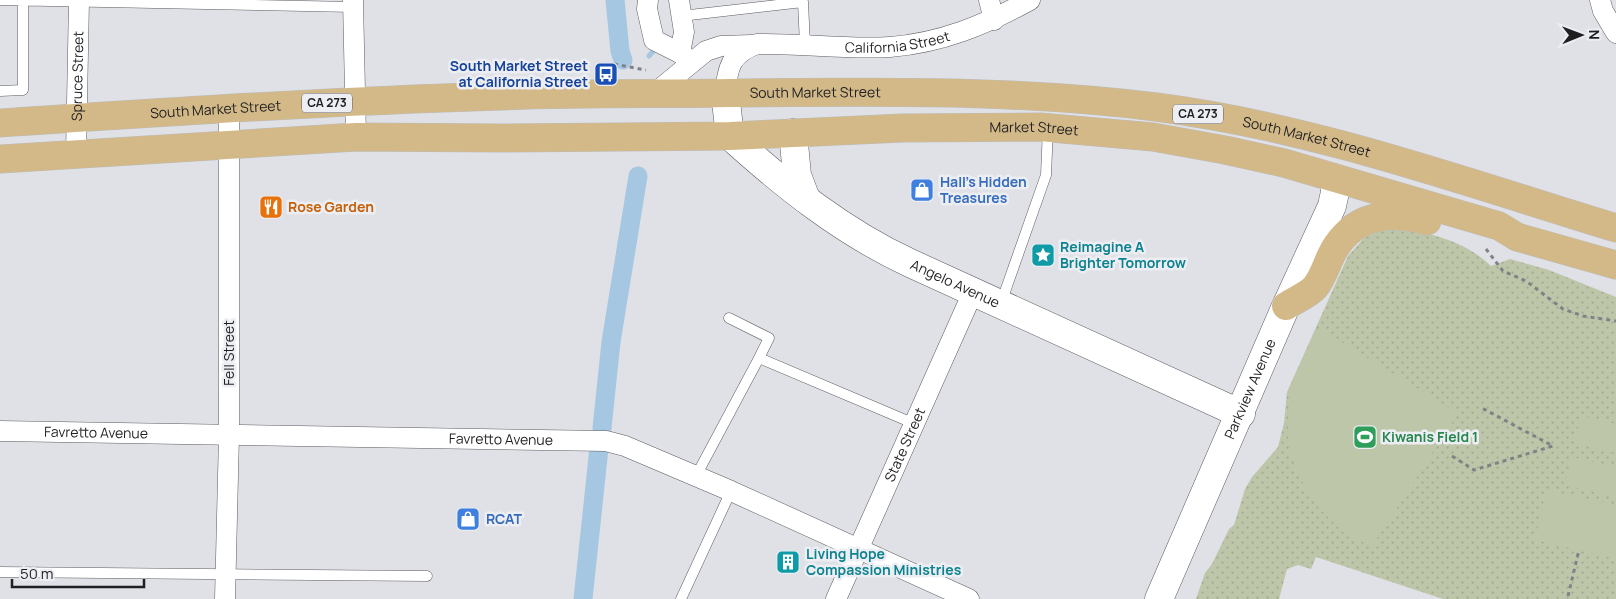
<svg xmlns="http://www.w3.org/2000/svg" width="1616" height="599" font-family="Manrope,sans-serif">
	<defs>
		<pattern id="green-dots" width="8" height="8" patternUnits="userSpaceOnUse" patternTransform="scale(1.25)"><rect width="8" height="8" fill="#bec6a9"/><path d="M2 2h.1M6 6h.1" fill="none" stroke="#a3aa91" stroke-width="1.8" stroke-linecap="round"/></pattern>
	</defs>
	<rect width="100%" height="100%" fill="#dfe1e6"/>
	<path fill="url(#green-dots)" d="M1387 228C1425 231 1463 239 1491 266L1510 259 1549 270 1616 297V599H1443L1316 557 1311 569 1298 565 1287 569 1279 599H1196L1205 573 1212 564 1229 529 1234 525 1245 489 1252 477 1278 447 1284 423 1287 392 1348 256 1365 237Z"/>
	<path fill="#bec6a9" d="M1316 329H1320L1456 412V417L1372 546 1346 535 1318 507 1304 486 1291 454 1288 436 1289 390Z
		M1581 416 1616 424V453L1574 443Z
		M1572 457 1616 468V497L1565 485Z
		M1546 490 1616 505V546L1613 558 1535 540Z"/>
	<g fill="none" stroke-linecap="round" stroke-linejoin="round">
		<path stroke="#a5c7e2" stroke-width="5" d="M649 56 656 48"/>
		<path stroke="#a5c7e2" stroke-width="19" d="M615 0 620 51 623 60
			M602 428 611 342 638 176
			M583 599 599 448"/>
		<g stroke="#5b5c61" stroke-width="11">
			<path id="lane" d="M0 0 354 7
				M681 16 803 2 805 45
				M0 91 23 90V0
				M1001 303 1046 175 1048 128
				M729 318 769 338 759 358
				M696 476 759 358 915 424
				M0 572 427 576
				M681 599 731 491"/>
		</g>
		<g stroke="#5b5c61" stroke-width="21">
			<g id="street">
				<path d="M353 0 356 137"/>
				<path d="M648 0 647 9 654 40 680 53"/>
				<path d="M679 0 684 32 680 53 689 60"/>
				<path d="M989 0 994 20"/>
				<path d="M1600 0 1603 11 1616 33"/>
				<path d="M655 93 706 51 721 46 752 45"/>
				<path id="s1" d="M725 93C728 67 730 54 757 44 801 43 846 50 890 47 941 43 985 25 1030 0"/>
				<path id="s2" d="M76 154 79 0"/>
				<path id="s3" d="M0 431 606 441 625 446 731 491 969 599"/>
				<path d="M225 599 229 435V108"/>
				<path id="s4" d="M836 599 973 292"/>
			</g>
		</g>
		<g stroke="#5b5c61" stroke-width="29">
			<g id="secondary">
				<path id="s5" d="M725 93 730 136C784 185 843 232 910 263L1241 414"/>
				<path d="M793 133 797 175 806 199"/>
				<path id="s6" d="M1159 599 1286 306 1332 206 1335 192 1334 178"/>
			</g>
		</g>
		<g stroke="#bcbcbc" stroke-width="29">
			<g id="primary">
				<path id="s7" d="M0 123C167 112 333 101 500 96 577 93 653 94 730 93 872 92 1014 89 1156 107 1313 127 1465 182 1616 228"/>
				<path id="s8" d="M0 159 356 137 500 138 730 136 903 128 1040 127 1153 137 1225 150 1284 163 1499 226 1517 237 1616 265"/>
				<path d="M1286 306C1295 300 1309 294 1315 287 1325 275 1328 257 1337 245 1359 213 1393 211 1427 221"/>
			</g>
		</g>
		<path stroke="#818286" stroke-width="3" stroke-dasharray="4 4" stroke-linecap="butt" d="M614 64 646 70
			M1486 249 1503 271 1526 281 1563 309 1583 316 1616 321
			M1452 456 1474 470 1553 446 1480 407
			M1568 596 1579 550"/>
		<use href="#lane" stroke="#fff" stroke-width="10"/>
		<use href="#street" stroke="#fff" stroke-width="20"/>
		<use href="#secondary" stroke="#fff" stroke-width="28"/>
		<use href="#primary" stroke="#d4b988" stroke-width="28"/>
	</g>
	<defs>
		<g id="bus-square" transform="scale(1.25)"><rect x="-9" y="-9" width="18" height="18" rx="4" fill="#1a4fb4" stroke="#edeef3"/><path d="M-5-6H5V4H4V6H2V4H-2V6H-4V4H-5ZM-3.5-4V0h7V-4ZM-3.5 1.2v1.5H-2V1.2ZM2 1.2v1.5H3.5V1.2Z" fill="#fff"/></g>
		<g id="shop-square" transform="scale(1.25)"><rect x="-9" y="-9" width="18" height="18" rx="4" fill="#3f7fe0" stroke="#edeef3"/><path d="M-5-2.5h2.3a2.7 3.5 0 0 1 5.4 0H5L5.5 6h-11ZM-1.5-2.5h3a1.5 2.3 0 0 0-3 0Z" fill="#fff"/></g>
		<g id="restaurant-square" transform="scale(1.25)"><rect x="-9" y="-9" width="18" height="18" rx="4" fill="#e8710a" stroke="#edeef3"/><path d="M-5-6h1v4h1v-4h1v4h1v-4h1v5L-1.5 .5V6h-2V.5L-5-1ZM5-6V6H3V1.5H1.5Q1.5-4 5-6Z" fill="#fff"/></g>
		<g id="sight-square" transform="scale(1.25)"><rect x="-9" y="-9" width="18" height="18" rx="4" fill="#0f9aa8" stroke="#edeef3"/><path d="M0-6L1.8-2.2L6-1.7L2.9 1.2L3.7 5.4L0 3.3L-3.7 5.4L-2.9 1.2L-6-1.7L-1.8-2.2Z" fill="#fff"/></g>
		<g id="stadium-square" transform="scale(1.25)"><rect x="-9" y="-9" width="18" height="18" rx="4" fill="#2e9e5b" stroke="#edeef3"/><path d="M0-5a6.5 5 0 1 0 0 10a6.5 5 0 1 0 0-10ZM-3.5-1.8h7v3.6h-7Z" fill="#fff"/></g>
		<g id="building-square" transform="scale(1.25)"><rect x="-9" y="-9" width="18" height="18" rx="4" fill="#0f9aa8" stroke="#edeef3"/><path d="M-4-6H4V6H1V3H-1V6H-4ZM-2.5-4.3h1.7v1.8h-1.7ZM.8-4.3h1.7v1.8H.8ZM-2.5-1h1.7V.8h-1.7ZM.8-1h1.7V.8H.8Z" fill="#fff"/></g>
	</defs>
	<g fill-rule="evenodd">
		<use href="#bus-square" x="606" y="74"/>
		<use href="#shop-square" x="922" y="190"/>
		<use href="#restaurant-square" x="271" y="207"/>
		<use href="#sight-square" x="1043" y="255"/>
		<use href="#stadium-square" x="1365" y="437"/>
		<use href="#shop-square" x="468" y="519"/>
		<use href="#building-square" x="788" y="562"/>
	</g>
	<g text-anchor="middle" stroke-width="5" stroke-linejoin="round" paint-order="stroke">
		<g fill="#edeef3" stroke="#5d5d60" stroke-width="1">
			<rect x="302" y="93.5" width="50" height="19" rx="4"/>
			<rect x="1173" y="104.5" width="50" height="19" rx="4"/>
		</g>
		<g font-size="12" font-weight="bold" fill="#1f1f21">
			<text x="327" y="107">CA 273</text>
			<text x="1198" y="118">CA 273</text>
		</g>
		<g font-size="14" fill="#1f1f21" stroke="#edeef3">
			<text dy="5" stroke="none"><textPath href="#s1" startOffset="204">California Street</textPath></text>
			<text dy="5" stroke="none"><textPath href="#s2" startOffset="78">Spruce Street</textPath></text>
			<text dy="5" stroke="none"><textPath href="#s7" startOffset="816">South Market Street</textPath></text>
			<text dy="5" stroke="none"><textPath href="#s7" startOffset="216">South Market Street</textPath></text>
			<text dy="5" stroke="none"><textPath href="#s8" startOffset="1035">Market Street</textPath></text>
			<text dy="5" stroke="none"><textPath href="#s7" startOffset="1311">South Market Street</textPath></text>
			<text dy="5" stroke="none"><textPath href="#s5" startOffset="314">Angelo Avenue</textPath></text>
			<text transform="translate(229 353) rotate(-90)" y="5">Fell Street</text>
			<text dy="5" stroke="none"><textPath href="#s6" startOffset="229">Parkview Avenue</textPath></text>
			<text dy="5" stroke="none"><textPath href="#s3" startOffset="96">Favretto Avenue</textPath></text>
			<text dy="5" stroke="none"><textPath href="#s3" startOffset="501">Favretto Avenue</textPath></text>
			<text dy="5" stroke="none"><textPath href="#s4" startOffset="169">State Street</textPath></text>
		</g>
		<g font-size="14" font-weight="bold" fill="#164399" stroke="#edeef3" text-anchor="end">
			<text x="588" y="71">South Market Street<tspan x="588" dy="16">at California Street</tspan></text>
		</g>
		<g font-size="14" font-weight="bold" fill="#366cbe" stroke="#edeef3" text-anchor="start">
			<text x="940" y="187">Hall’s Hidden<tspan x="940" dy="16">Treasures</tspan></text>
			<text x="486" y="524">RCAT</text>
		</g>
		<g font-size="14" font-weight="bold" fill="#c56008" stroke="#edeef3" text-anchor="start">
			<text x="288" y="212">Rose Garden</text>
		</g>
		<g font-size="14" font-weight="bold" fill="#0d838f" stroke="#edeef3" text-anchor="start">
			<text x="1060" y="252">Reimagine A<tspan x="1060" dy="16">Brighter Tomorrow</tspan></text>
			<text x="806" y="559">Living Hope<tspan x="806" dy="16">Compassion Ministries</tspan></text>
		</g>
		<g font-size="14" font-weight="bold" fill="#27864d" stroke="#edeef3" text-anchor="start">
			<text x="1382" y="442">Kiwanis Field 1</text>
		</g>
	</g>
	<g transform="translate(1581 35) rotate(89)" stroke="#edeef3" stroke-width="4" paint-order="stroke">
	<path d="M0-4L9 19L0 12L-9 19Z" fill="#1f1f21"/>
	<text y="-8" font-size="14" font-weight="bold" text-anchor="middle" fill="#1f1f21">N</text>
	</g>
	<path d="M12 579v8h132v-8" fill="none" stroke="#1f1f21" stroke-width="2.5"/>
	<text x="20" y="579" font-size="15" fill="#1f1f21" stroke="#edeef3" stroke-width="4" paint-order="stroke">50 m</text>
</svg>
